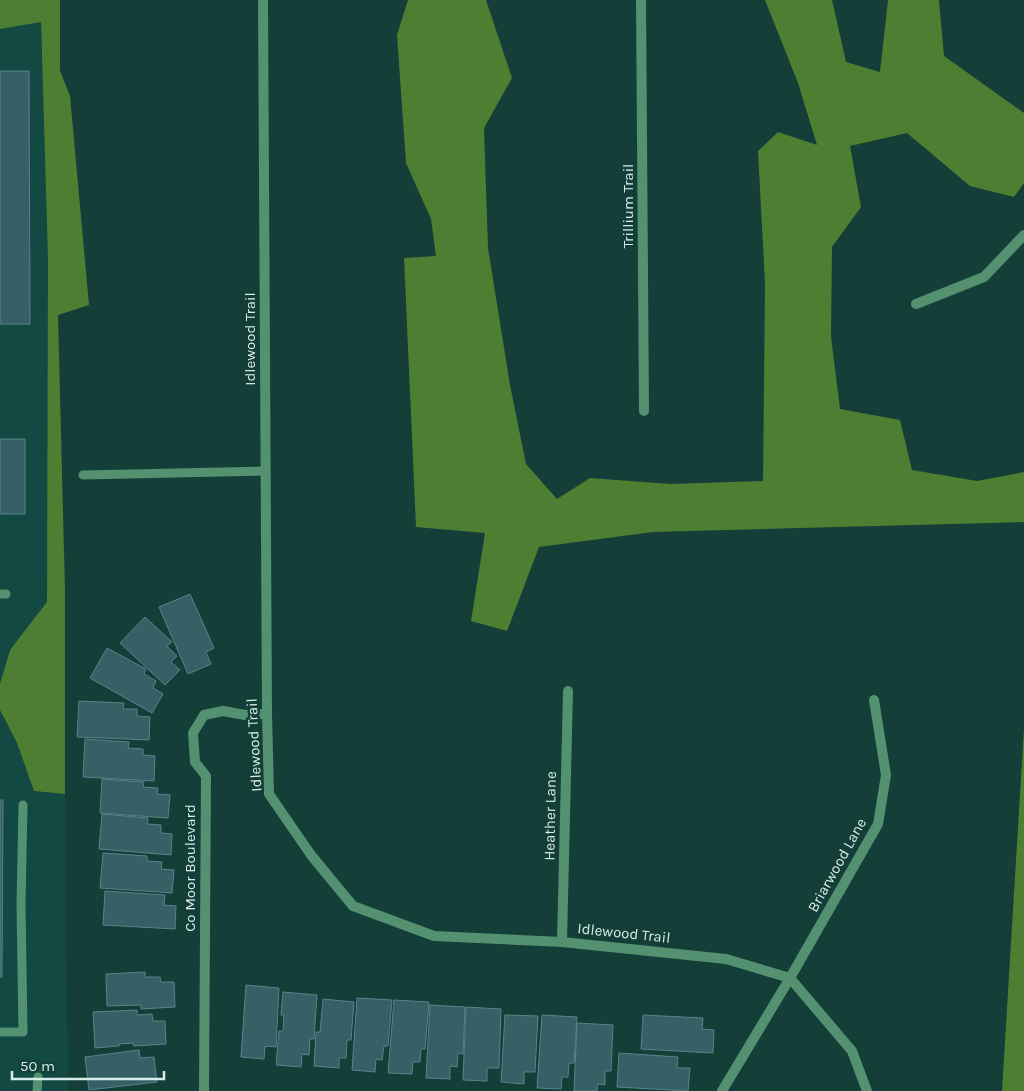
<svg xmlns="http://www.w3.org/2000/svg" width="1024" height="1091" font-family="Karla,sans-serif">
	<rect width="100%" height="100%" fill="#143e38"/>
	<path fill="#124a43" d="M0 0H40L48 260 49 464 47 603 10 650 0 684Z
		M0 710 17 743 34 791 65 794 68 1091H0Z"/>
	<path fill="#4d7e32" d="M0 0H60V71L70 96 89 305 58 315 65 590V794L34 791 17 743 0 710V684L10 650 47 602 48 260 41 22 0 29Z
		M408 0H486L512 78 484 128 488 248 510 385 526 464 557 499 590 478 670 484 763 481 765 283 758 151 778 132 817 145 798 83 765 0H832L846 62 880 72 888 0H939L944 56 1024 113V183L1014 197 970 186 907 133 850 146 861 207 832 247 831 336 840 409 900 420 912 470 977 481 1024 472V522L653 532 539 547 507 631 471 621 485 533 416 527 404 258 436 256 431 219 406 163 397 35Z
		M1024 728V1091H1002Z"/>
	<path fill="#366065" stroke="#598389" d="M0 71H29L30 324H0Z
		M0 439H25V514H0Z
		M190 594 214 648 206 652 211 664 188 674 159 607Z
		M145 617 172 642 167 646 177 656 171 662 180 670 165 685 120 643Z
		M107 648 146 669 144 674 156 681 153 688 163 694 152 713 90 678Z
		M79 701 124 703 123 709H137V716L150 717 149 740 77 737Z
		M85 739 129 742 128 748 143 749V755L155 756 154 781 83 777Z
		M102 779 144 782 143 787 158 788 157 794 170 795 168 818 100 813Z
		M0 800H3L2 977H0Z
		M102 814 148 818 147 824 161 825V833L172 834 171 855 99 849Z
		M103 853 147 856V861L162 862 161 869 174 870 172 893 100 888Z
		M105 891 165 895 164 905 176 906 175 929 103 925Z
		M145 972V977H160L161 982H174L175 1007 141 1009V1005L107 1006 106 974Z
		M246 985 279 988 276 1047 265 1046 264 1059 241 1057Z
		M283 992 317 995 314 1039H310L309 1055 302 1054 301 1067 276 1065 279 1031H283L284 1015H281Z
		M357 998 392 1000 388 1046H384L382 1060 376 1059 375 1072 352 1070Z
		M323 999 354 1002 351 1040H347L346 1058H339V1068L314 1066 316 1032H320Z
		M394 1000 429 1002 425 1049H421L420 1062H413L412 1074 388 1073Z
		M430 1005 465 1007 463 1054 458 1053 457 1067 450 1066V1079L426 1078Z
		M466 1007 501 1009 499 1068H487V1081L463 1080Z
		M137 1010V1015L152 1014 153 1021H165L166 1044 134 1046 133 1043 119 1044V1046L95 1048 93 1012Z
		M505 1015 538 1016 535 1072H524V1084L501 1082Z
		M542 1015 577 1017 574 1063H569L568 1077H562L561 1089 537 1088Z
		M643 1015 703 1018 702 1029 714 1030 713 1053 641 1049Z
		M577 1023 613 1025 611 1071H605V1085L598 1084 597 1091H574Z
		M139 1050 140 1058 154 1057 157 1082 89 1090 85 1057Z
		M619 1053 678 1057 677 1068H690L688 1091 617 1087Z"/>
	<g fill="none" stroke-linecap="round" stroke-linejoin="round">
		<path stroke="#549170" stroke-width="9" d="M83 475 266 471
			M0 594H6
			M0 1032H23L21 904 23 805
			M37 1091 38 1077"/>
		<path stroke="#549170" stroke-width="10" d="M263 0 267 714 269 794 311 855 353 906 434 936 562 942 726 959 790 978 852 1051 867 1091
			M641 0 644 411
			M916 304 984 277 1024 235
			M562 942 568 691
			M204 1091 206 776 195 762 193 733 204 715 223 711 245 715 267 714
			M722 1091 790 978 878 824 886 775 874 700"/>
	</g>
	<g text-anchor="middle" stroke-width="5" stroke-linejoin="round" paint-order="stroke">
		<g font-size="15" fill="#d7ede9" stroke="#143e38">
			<text transform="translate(628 206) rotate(-90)" y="5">Trillium Trail</text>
			<text transform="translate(250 339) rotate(-90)" y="5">Idlewood Trail</text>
			<text transform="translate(254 745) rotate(-93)" y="5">Idlewood Trail</text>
			<text transform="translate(550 816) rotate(-89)" y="5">Heather Lane</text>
			<text transform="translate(837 865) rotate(-61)" y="5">Briarwood Lane</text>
			<text transform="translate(190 868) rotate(-90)" y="5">Co Moor Boulevard</text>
			<text transform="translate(624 933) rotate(6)" y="5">Idlewood Trail</text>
		</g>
	</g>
	<path d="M12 1071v8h152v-8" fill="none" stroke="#d7ede9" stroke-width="2.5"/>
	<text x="20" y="1071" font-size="15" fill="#d7ede9" stroke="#143e38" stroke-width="4" paint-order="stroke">50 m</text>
</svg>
